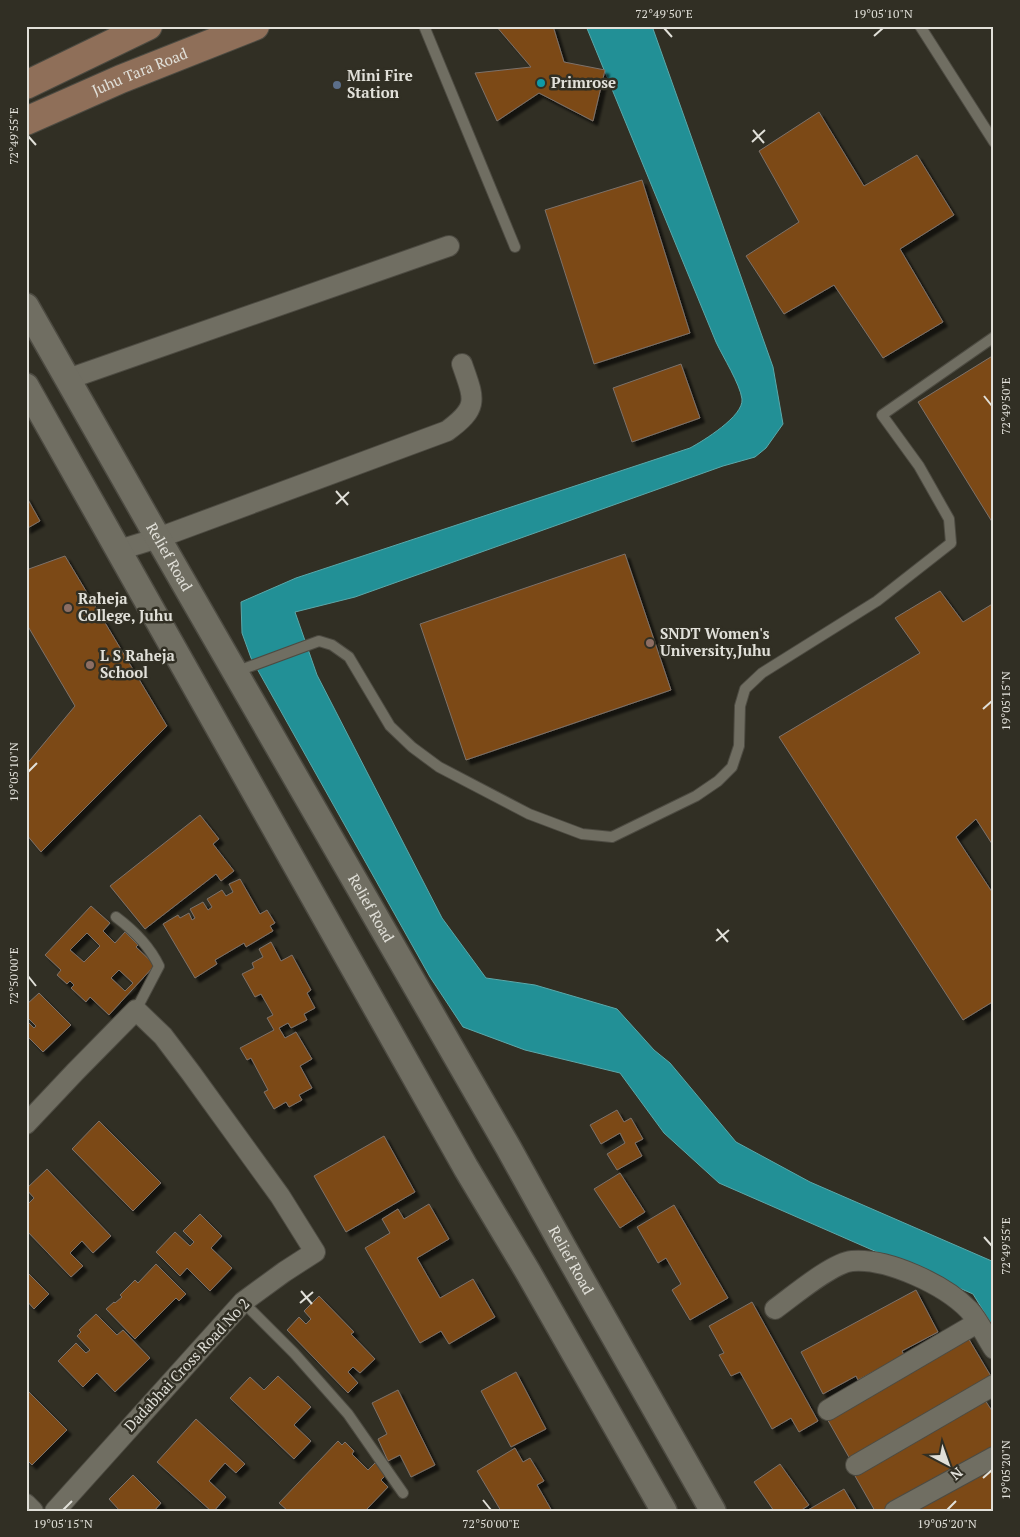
<svg xmlns="http://www.w3.org/2000/svg" width="1020" height="1537" font-family="'PT Serif',serif">
	<defs>
		<filter id="shadow"><feDropShadow dx="4.5" dy="4.5" stdDeviation="1" flood-color="#0009"/></filter>
	</defs>
	<rect width="100%" height="100%" fill="#312f24"/>
	<path fill="#229096" stroke="#5ba8aa" d="M586 26H652L773 367 783 424 766 448 755 457 723 466 355 597 295 612 317 675 442 918 486 978 535 985 617 1009 654 1050 670 1063 736 1142 810 1182 994 1262V1328L973 1294 719 1183 664 1133 620 1073 525 1050 463 1027 430 977 251 658 242 633 241 602 296 578 690 448C703 441 744 416 742 399 740 384 723 357 716 342Z"/>
	<path fill="#7c4817" stroke="#7d726a" fill-rule="evenodd" filter="url(#shadow)" d="M496 26H553L564 62 605 70 593 121 539 93 497 121 475 73 531 67Z
		M819 112 864 186 917 155 954 215 900 249 943 322 883 358 834 285 784 314 746 256 799 222 759 151Z
		M642 180 690 333 594 364 545 210Z
		M994 355V525L918 402Z
		M681 364 700 418 632 442 613 388Z
		M26 496 40 521 26 529Z
		M625 554 671 690 466 760 420 624Z
		M65 556 167 726 41 852 26 834V765L75 706 26 623V570Z
		M940 591 963 622 994 603V847L976 819 956 837 994 895V1001L963 1020 779 737 920 653 895 618Z
		M200 815 219 839 213 844 234 871 221 881 216 874 145 929 110 886Z
		M240 879 260 914 267 910 275 923 270 926 273 931 246 947 244 943 215 960 217 964 195 978 163 924 178 915 180 918 189 913 192 920 195 918 190 909 203 902 208 910 212 907 207 899 222 890 226 896 233 892 229 884Z
		M91 906 110 923 103 931 115 943 125 932 138 945 136 947 155 965 109 1015 90 997 86 1002 71 988 74 985 70 981 67 984 57 975 61 970 45 955ZM87 933 100 946 84 962 70 950ZM119 970 133 983 125 991 111 978Z
		M271 942 281 961 292 955 311 990 307 993 315 1008 304 1014 307 1020 291 1028 288 1023 279 1028 285 1038 296 1032 312 1059 300 1066 312 1088 299 1095 302 1100 289 1107 286 1102 274 1109 264 1092 268 1090 251 1058 247 1060 240 1048 274 1030 267 1018 273 1015 261 994 255 997 242 974 254 968 252 963 263 957 259 949Z
		M39 993 71 1025 43 1052 26 1035V1020L34 1028 36 1026 26 1016V1005Z
		M617 1110 624 1122 631 1118 643 1139 635 1143 642 1156 617 1170 607 1154 625 1143 620 1133 601 1144 590 1125Z
		M99 1121 161 1183 133 1211 72 1149Z
		M384 1136 415 1192 346 1232 314 1176Z
		M47 1169 111 1236 93 1253 82 1241 70 1253 83 1266 71 1277 26 1230V1206L34 1198 26 1189Z
		M620 1173 645 1212 620 1228 594 1189Z
		M429 1204 449 1239 417 1258 440 1298 473 1279 495 1317 449 1344 441 1331 420 1343 365 1248 390 1233 382 1219 398 1209 404 1219Z
		M674 1205 728 1298 690 1320 672 1290 681 1284 666 1258 658 1263 637 1227Z
		M200 1214 222 1236 211 1248 232 1268 210 1291 187 1268 180 1276 156 1252 175 1232 190 1246 194 1242 183 1231Z
		M156 1264 186 1294 179 1301 176 1298 135 1339 106 1309 114 1302 115 1303 122 1297 120 1295 135 1280 138 1283Z
		M26 1271 49 1294 34 1309 26 1300Z
		M916 1290 938 1332 902 1351 904 1355 858 1380 856 1376 823 1394 801 1352Z
		M319 1296 354 1332 351 1334 375 1359 360 1373 353 1367 348 1372 358 1383 348 1393 287 1330 299 1317 306 1324 311 1319 304 1311Z
		M752 1302 818 1421 799 1432 791 1418 772 1429 740 1372 731 1376 719 1355 724 1353 709 1326Z
		M96 1314 117 1335 123 1330 150 1358 115 1392 97 1373 83 1387 58 1361 76 1343 86 1353 90 1350 77 1336 81 1332 79 1330Z
		M967 1336 992 1378 850 1459 826 1417Z
		M516 1372 546 1429 511 1447 481 1391Z
		M278 1376 311 1407 294 1425 311 1441 294 1459 230 1398 250 1377 264 1390Z
		M26 1389 67 1430 32 1465 26 1459Z
		M398 1390 435 1465 411 1477 400 1455 388 1461 378 1439 387 1434 372 1403Z
		M985 1400 994 1414V1450L889 1511H875L855 1476Z
		M196 1419 245 1464 236 1473 225 1463 209 1481 226 1497 214 1511H211L157 1462Z
		M338 1441 342 1445 345 1442 354 1451 352 1454 368 1470 375 1463 387 1474 381 1480 388 1487 365 1511H288L279 1503Z
		M515 1448 523 1462 530 1458 544 1481 537 1485 552 1511H501L477 1471Z
		M994 1460V1511H902Z
		M780 1464 809 1505 800 1511H774L754 1482Z
		M133 1475 161 1503 154 1511H120L109 1499Z
		M844 1489 857 1511H808V1510Z"/>
	<g fill="none" stroke-linecap="round" stroke-linejoin="round">
		<g stroke="#4d4b42" stroke-width="12">
			<path id="service" d="M424 26 515 247
				M920 26 994 142
				M235 672 319 641 332 645 349 657 390 726 412 747 439 767 529 814 582 834 612 837 696 796 718 781 732 767 739 746 740 706 745 689 762 673 877 601 951 543 949 519 919 466 882 415 994 337
				M116 917C132 929 150 947 159 966L136 1010
				M243 1302 294 1353 348 1414 403 1493"/>
		</g>
		<g stroke="#4d4b42" stroke-width="22">
			<path id="minor" d="M68 379 449 246
				M119 550 158 538 447 431C480 407 474 399 462 364
				M26 1124 75 1072 136 1010 163 1036 191 1073 280 1196 315 1252 284 1272 243 1302 55 1511
				M775 1309C793 1296 832 1263 852 1261 888 1258 945 1285 969 1310 979 1321 986 1337 994 1349
				M828 1410 977 1323
				M856 1465 994 1385
				M26 1504 33 1511
				M895 1511 994 1457"/>
		</g>
		<g stroke="#4d4b42" stroke-width="28">
			<g id="tertiary">
				<path id="s1" d="M26 306 158 538 508 1147 565 1250 713 1511"/>
				<path d="M26 386 466 1168 528 1272 664 1511"/>
			</g>
		</g>
		<g stroke="#4d4b42" stroke-width="30">
			<g id="secondary">
				<path d="M26 85 148 26"/>
				<path id="s2" d="M26 121 121 79 255 26"/>
			</g>
		</g>
		<use href="#service" stroke="#706e62" stroke-width="10"/>
		<use href="#minor" stroke="#706e62" stroke-width="20"/>
		<use href="#tertiary" stroke="#706e62" stroke-width="25"/>
		<use href="#secondary" stroke="#8f6f59" stroke-width="28"/>
	</g>
	<path fill="none" stroke="#e1e0d9" stroke-width="2" d="M664 28 672 37M874 36 883 28M753 130 764 143M28 136 36 145M752 142 765 130M984 396 992 406M336 491 348 505M336 504 349 492M983 709 992 701M28 772 37 763M717 929 728 942M716 941 729 930M28 976 36 986M984 1237 992 1246M301 1291 312 1304M300 1303 313 1292M983 1478 992 1470M483 1500 491 1510M63 1510 72 1501M947 1510 956 1501"/>
	<circle fill="#0f9aa8" stroke="#312f24" stroke-width="2" cx="541" cy="83" r="5"/>
	<circle fill="#5c6f8a" stroke="#312f24" stroke-width="2" cx="337" cy="85" r="5"/>
	<g fill="#8d6e63" stroke="#312f24" stroke-width="2">
		<circle cx="68" cy="608" r="5"/>
		<circle cx="650" cy="643" r="5"/>
		<circle cx="90" cy="665" r="5"/>
	</g>
	<g text-anchor="middle" stroke-width="5" stroke-linejoin="round" paint-order="stroke">
		<g font-size="15" fill="#e1e0d9" stroke="#312f24">
			<text dy="5" stroke="none"><textPath href="#s2" startOffset="124">Juhu Tara Road</textPath></text>
			<text dy="5" stroke="none"><textPath href="#s1" startOffset="289">Relief Road</textPath></text>
			<text dy="5" stroke="none"><textPath href="#s1" startOffset="694">Relief Road</textPath></text>
			<text dy="5" stroke="none"><textPath href="#s1" startOffset="1099">Relief Road</textPath></text>
			<text transform="translate(187 1365) rotate(-47)" y="5">Dadabhai Cross Road No 2</text>
		</g>
		<g font-size="15" font-weight="bold" fill="#e1e0d9" stroke="#312f24" text-anchor="start">
			<text x="347" y="81">Mini Fire<tspan x="347" dy="17">Station</tspan></text>
			<text x="551" y="88">Primrose</text>
			<text x="78" y="604">Raheja<tspan x="78" dy="17">College, Juhu</tspan></text>
			<text x="660" y="639">SNDT Women's<tspan x="660" dy="17">University,Juhu</tspan></text>
			<text x="100" y="661">L S Raheja<tspan x="100" dy="17">School</tspan></text>
		</g>
	</g>
	<rect width="1020" height="1537" fill="none" stroke="#312f24" stroke-width="55"/>
	<g transform="translate(948 1464) rotate(139)" stroke="#312f24" stroke-width="4" paint-order="stroke">
	<path d="M0-4L9 19L0 12L-9 19Z" fill="#e1e0d9"/>
	<text y="-8" font-size="14" font-weight="bold" text-anchor="middle" fill="#e1e0d9">N</text>
	</g>
	<rect x="28" y="28" width="964" height="1482" fill="none" stroke="#e1e0d9" stroke-width="2"/>
	<g font-size="12" text-anchor="middle" fill="#e1e0d9">
		<text x="664" y="18">72°49'50"E</text>
		<text x="883" y="18">19°05'10"N</text>
		<text transform="translate(14 136) rotate(-90)" y="4">72°49'55"E</text>
		<text transform="translate(1006 406) rotate(-90)" y="4">72°49'50"E</text>
		<text transform="translate(1006 701) rotate(-90)" y="4">19°05'15"N</text>
		<text transform="translate(14 772) rotate(-90)" y="4">19°05'10"N</text>
		<text transform="translate(14 976) rotate(-90)" y="4">72°50'00"E</text>
		<text transform="translate(1006 1246) rotate(-90)" y="4">72°49'55"E</text>
		<text transform="translate(1006 1470) rotate(-90)" y="4">19°05'20"N</text>
		<text x="63" y="1528">19°05'15"N</text>
		<text x="491" y="1528">72°50'00"E</text>
		<text x="947" y="1528">19°05'20"N</text>
	</g>
</svg>
